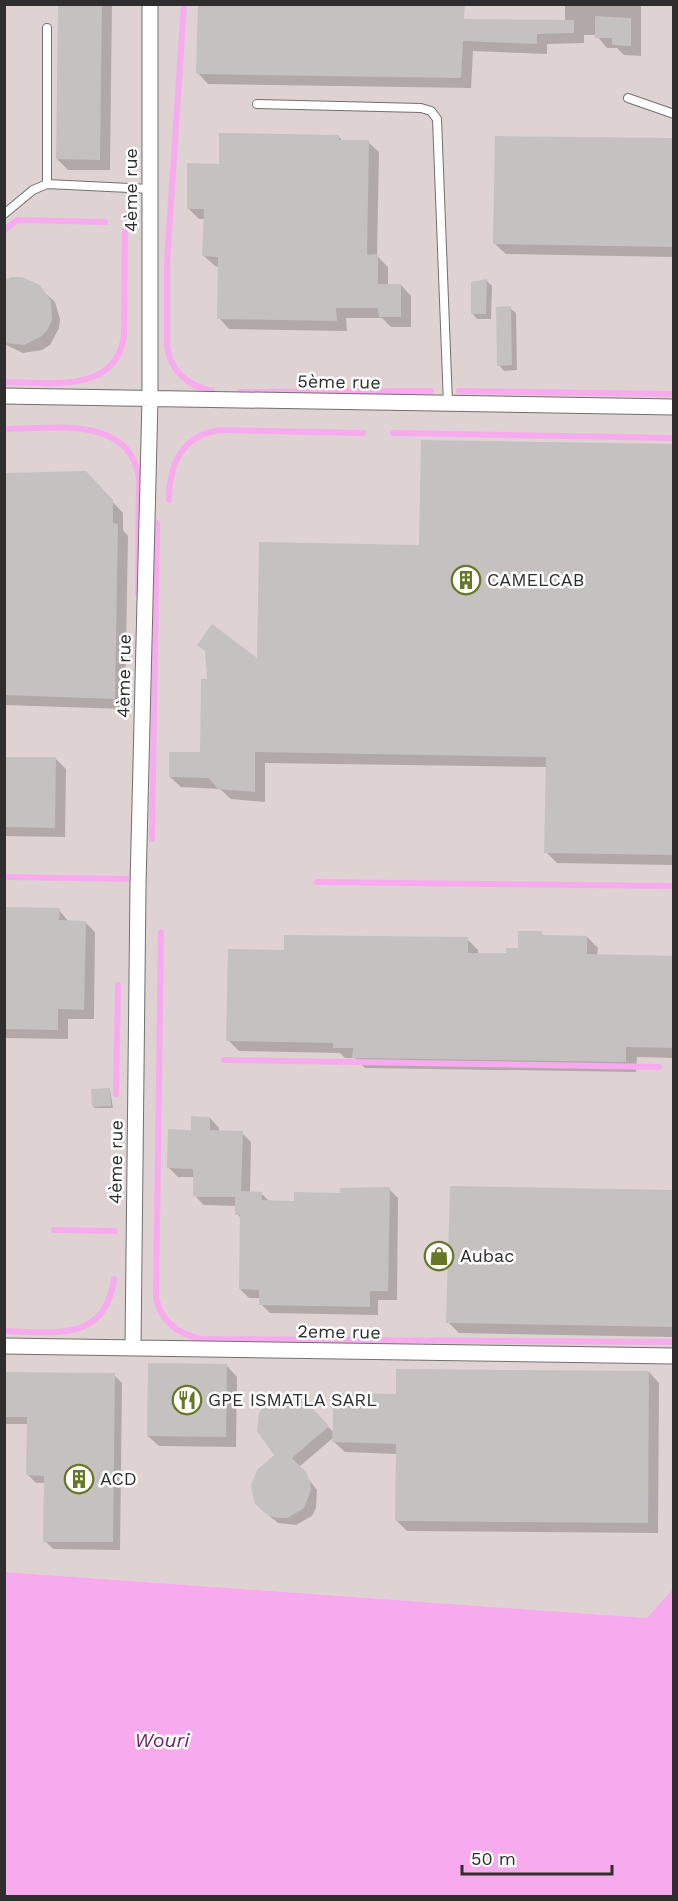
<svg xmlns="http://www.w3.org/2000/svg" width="678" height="1901" font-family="'Work Sans',sans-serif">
	<rect width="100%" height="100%" fill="#e4e0e0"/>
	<path fill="#dfd2d3" d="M5 5H673L674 1589 647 1618 5 1572Z"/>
	<path fill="#f8aaef" d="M5 1572 647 1618 673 1589V1896H5Z"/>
	<path fill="#0003" d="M60 4H112L110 170H68L57 159Z
		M199 4H484L427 10 428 20 565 21V4H674V5H641V56L624 55 617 48H607L596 35H584V43L547 44V54L473 51 471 88 208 84 198 73Z
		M338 136 344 142H368L379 152 377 256 388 267V286L401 285 411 296V327H391L382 318H346L347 331 229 329 219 318V267L215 266 204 256 205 219H199L188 208 220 165Z
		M674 140V257L506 254 495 244Z
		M486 280 492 286 491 319H477L472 313Z
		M4 281H31L55 302 60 319 59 328 50 345 42 350 23 353 4 344Z
		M510 308 516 313 517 370 504 371 499 365Z
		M674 446V865L557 863 546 852 547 767 265 763V802L231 799 220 789 181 787 170 777 201 754 208 680 258 661 420 546Z
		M4 475 96 484 123 513V530L128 536 125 709 4 705Z
		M4 758 56 759 66 769 65 837 4 836Z
		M4 909 59 910 69 922H85L95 932 94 1019H68V1039L4 1038Z
		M541 933 545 937H587L598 948 597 956 674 957V1058L637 1057 636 1072 365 1068 355 1058H345L340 1053 239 1051 228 1040 285 951 467 939 478 950V954H507L519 950Z
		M110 1090 113 1108H95L93 1106Z
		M210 1118 219 1128V1132L242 1133 251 1142 250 1193H261L270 1202 296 1203 389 1189 398 1198 397 1300H378V1315L270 1313 261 1304V1298H249L240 1289 241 1218 237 1214V1206L204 1205 195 1196V1177H178L168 1167 192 1131Z
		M674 1192V1337L459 1333 448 1322Z
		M227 1366 237 1377 236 1447 159 1446 148 1436Z
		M649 1372 659 1383 658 1533 407 1531 396 1520 397 1454 345 1452 334 1442V1437L299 1467 317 1490 316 1508 312 1516 296 1525 278 1523 262 1510 253 1495 252 1487 276 1455 260 1413 264 1406 279 1397H296L304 1401 334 1433 397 1396Z
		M4 1374 114 1375 122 1383 120 1550 53 1549 45 1541V1483H36L28 1475V1424H4Z"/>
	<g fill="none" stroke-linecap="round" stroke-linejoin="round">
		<path stroke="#f8aaef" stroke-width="6" d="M184 4 167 263V346C170 371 188 386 212 391
			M4 230 17 220 105 222
			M4 382C48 382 117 395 124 335L125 229
			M459 391 674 394
			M240 392 431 391
			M4 429C51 429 130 414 139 478L138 593
			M393 433 674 438
			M169 500C169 465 182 435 220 430L363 433
			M152 839 157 523
			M4 877 133 879 134 876
			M317 882 674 886
			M161 932 156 1298C161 1321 178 1334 201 1339L674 1342
			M224 1060 659 1067
			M116 1094 118 985
			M54 1230 115 1231
			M4 1331C55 1332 105 1343 114 1279"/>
	</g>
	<path fill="#c5c1c0" d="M58 4H102L100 160 56 159Z
		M198 4H465L464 19 574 20V33L537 34V44L463 41 461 78 196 74Z
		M595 16 631 18V46L612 45V38H595Z
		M219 133 339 135V140H369L367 255 378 254V284H401V317H379L378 308H336L337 321 217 319 218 257 202 256 204 209H187V163L219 164Z
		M495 136 674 138V247L493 244Z
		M12 277H22L40 285 51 301 52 320 48 329 42 336 24 345 4 343V280Z
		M487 279 486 314H471V282Z
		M511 306 512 365 497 366 496 307Z
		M421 440 674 444V855L544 853 546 757 255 752V792L218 789 209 778 169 777V752H200L201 679H207L205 651 197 645 212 624 257 658 259 542 419 545Z
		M86 471 113 500V523L118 524 115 699 4 695V473Z
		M4 757H56L55 828 4 827Z
		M4 907 60 908 59 920 86 921 84 1010 58 1009V1030L4 1029Z
		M518 931H542V935L587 936V954L674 956V1048L626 1047V1062L352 1058 353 1048H333V1043L226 1041 228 949 284 950V935L468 937V953H506V948H518Z
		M110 1088 111 1106 92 1107 91 1089Z
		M191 1116 210 1117V1130L243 1131 241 1191 262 1192V1200L294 1201V1192L340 1193V1188L390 1187 388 1291H370V1307L259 1305V1290L239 1289 240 1215H235V1197H193V1169L167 1168 168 1129 191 1130Z
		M450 1186 674 1190V1327L446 1323Z
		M148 1363 227 1364 226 1437 147 1436Z
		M396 1369 649 1371 648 1523 395 1521 396 1444 332 1442 334 1393 396 1394Z
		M4 1372 115 1373 113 1542H43L44 1476 26 1475 27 1417H4Z
		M287 1394 305 1400 329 1426 292 1458 306 1472 310 1481 311 1490 304 1508 288 1518H278L269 1516 255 1504 251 1486 257 1470 274 1455 257 1431 259 1413 270 1399Z"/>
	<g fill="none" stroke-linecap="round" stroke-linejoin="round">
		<g stroke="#736f6f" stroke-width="10">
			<path id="service" d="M47 28V184
				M628 98 674 114
				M257 104 421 108 431 111 437 119 448 404
				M4 214 33 190 47 184 150 189"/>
		</g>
		<g stroke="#736f6f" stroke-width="17">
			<path id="minor" d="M4 396 674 407
				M4 1346 674 1356
				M133 1348 138 885 150 399V4"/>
		</g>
		<use href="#service" stroke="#fff" stroke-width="8"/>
		<use href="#minor" stroke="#fff" stroke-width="15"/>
	</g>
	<defs>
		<g id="building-ring" transform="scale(1.5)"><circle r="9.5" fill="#fff" stroke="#667726" stroke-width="1.5"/><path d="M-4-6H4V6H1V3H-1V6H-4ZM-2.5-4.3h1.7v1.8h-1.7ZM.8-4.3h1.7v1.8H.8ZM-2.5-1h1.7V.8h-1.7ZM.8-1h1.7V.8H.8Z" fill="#667726"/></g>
		<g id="shop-ring" transform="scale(1.5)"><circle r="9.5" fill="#fff" stroke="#667726" stroke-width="1.5"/><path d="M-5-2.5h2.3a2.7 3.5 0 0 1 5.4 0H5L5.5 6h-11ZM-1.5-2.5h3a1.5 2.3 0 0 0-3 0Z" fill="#667726"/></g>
		<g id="restaurant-ring" transform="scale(1.5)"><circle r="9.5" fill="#fff" stroke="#667726" stroke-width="1.5"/><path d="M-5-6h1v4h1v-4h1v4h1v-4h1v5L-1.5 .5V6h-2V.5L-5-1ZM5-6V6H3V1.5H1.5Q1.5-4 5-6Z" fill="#667726"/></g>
	</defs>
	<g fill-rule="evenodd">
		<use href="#building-ring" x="466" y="580"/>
		<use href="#shop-ring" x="439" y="1256"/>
		<use href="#restaurant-ring" x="187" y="1400"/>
		<use href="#building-ring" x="79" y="1479"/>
	</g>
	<g text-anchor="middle" stroke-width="5" stroke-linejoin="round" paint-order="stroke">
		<g font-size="18" fill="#2f2d2d" stroke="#fff">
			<text transform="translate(131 190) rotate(-90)" y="6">4ème rue</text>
			<text transform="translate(339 382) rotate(1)" y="6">5ème rue</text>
			<text transform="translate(124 676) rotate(-89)" y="6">4ème rue</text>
			<text transform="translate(116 1162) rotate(-89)" y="6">4ème rue</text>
			<text transform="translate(339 1332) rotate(1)" y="6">2eme rue</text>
		</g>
		<g font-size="18" fill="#2f2d2d" stroke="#fff" text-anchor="start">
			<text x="487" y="586">CAMELCAB</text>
			<text x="460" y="1262">Aubac</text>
			<text x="208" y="1406">GPE ISMATLA SARL</text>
			<text x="100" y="1485">ACD</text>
		</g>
		<g font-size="20" font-style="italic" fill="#71186d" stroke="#fff">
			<text x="162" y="1747">Wouri</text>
		</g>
	</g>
	<rect width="678" height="1901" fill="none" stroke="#2f2d2d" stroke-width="12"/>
	<path d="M462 1865v9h150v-9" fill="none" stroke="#2f2d2d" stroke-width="3"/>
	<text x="471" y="1865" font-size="18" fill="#2f2d2d" stroke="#ffffff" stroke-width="4.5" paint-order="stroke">50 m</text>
</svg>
